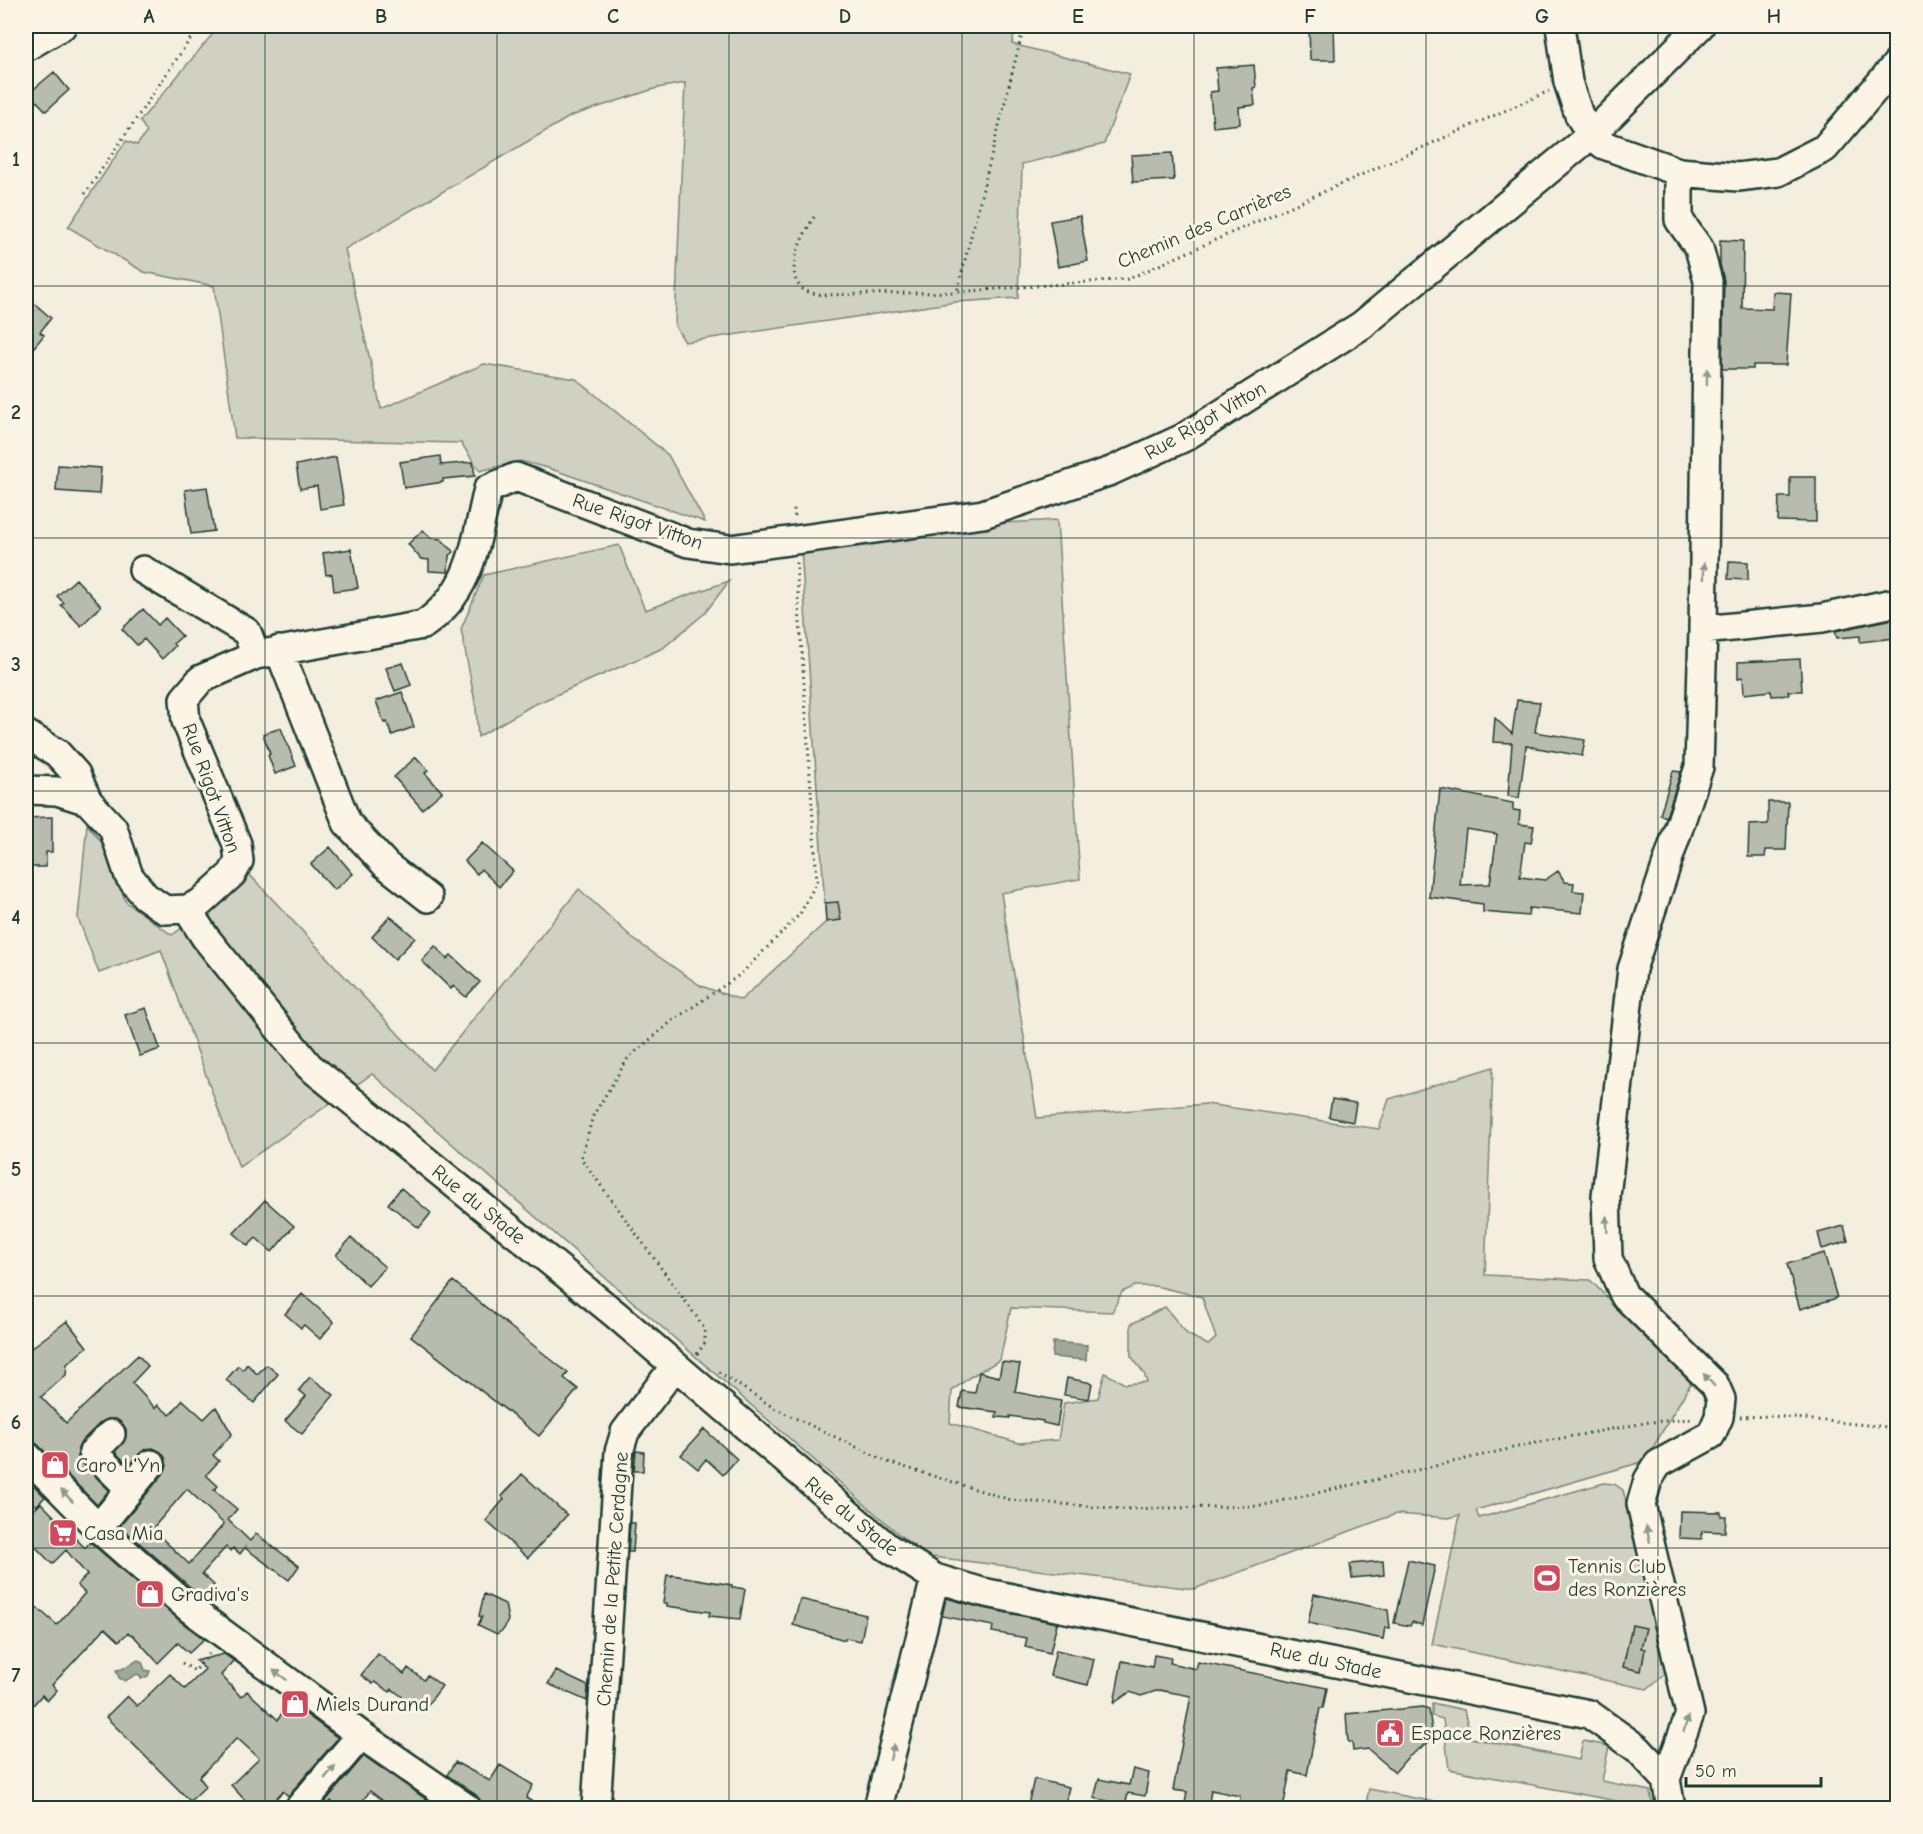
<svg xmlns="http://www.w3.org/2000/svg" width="1923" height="1834" font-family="'Comic Neue',sans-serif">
	<rect width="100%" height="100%" fill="#f3eede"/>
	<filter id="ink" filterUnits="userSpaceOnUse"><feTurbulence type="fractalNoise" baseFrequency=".0167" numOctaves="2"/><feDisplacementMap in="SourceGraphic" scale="12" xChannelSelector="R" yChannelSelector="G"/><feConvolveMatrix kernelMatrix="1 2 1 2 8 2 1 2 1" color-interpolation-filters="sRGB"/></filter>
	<g filter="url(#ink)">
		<path fill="#d0d1c2" stroke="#78877b" stroke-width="1.5" fill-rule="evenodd" d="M224 26H1016L1012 44 1130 74 1104 144 1022 164 1018 298 956 302 685 342 675 326 685 83 657 88 571 116 345 249 381 409 484 364 576 379 668 455 705 522 548 468 520 461 480 471 461 443 235 438 214 286 144 272 68 227 126 141 137 145 147 132 140 121 216 30Z
			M1057 520 1080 879 1001 893 1037 1118 1206 1104 1379 1129 1389 1099 1493 1067 1485 1275 1590 1280 1691 1383 1645 1461 1476 1510 1479 1518 1604 1483 1614 1484 1623 1490 1666 1657 1665 1674 1647 1689 1432 1644 1460 1515 1449 1518 1396 1514 1194 1589 924 1556 372 1074 239 1167 161 950 99 973 78 918 87 824 103 844 126 902 172 935C199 917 223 893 249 874L432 1070 579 889 636 941 701 986 741 1000 826 922 801 549 987 524ZM1135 1286H1155L1202 1297 1216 1338 1208 1345 1187 1334 1165 1307 1131 1324V1356L1144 1373 1147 1382 1125 1384 1105 1373 1098 1398 1064 1403 1058 1440 1019 1443 950 1423 952 1391 970 1377 1000 1360 1011 1308 1112 1312 1122 1292Z
			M619 545 645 610 729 581 705 613 663 648 531 706 478 737 476 707 461 629 484 575Z
			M1432 1703 1464 1710 1471 1738 1579 1760 1583 1741 1609 1746 1602 1781 1650 1791 1653 1808 1449 1769 1443 1719 1432 1716Z
			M1369 1789 1465 1808H1365Z"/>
		<path fill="#a0a89b" stroke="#6c7d72" stroke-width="1.5" d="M1053 1342 1087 1345 1086 1360 1052 1357Z
			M138 1660 142 1662 145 1670 150 1671 148 1676 141 1679V1676L137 1674 125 1681 119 1678 116 1670 122 1669Z"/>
		<path fill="#b8bcae" stroke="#1f3d34" stroke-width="1.5" fill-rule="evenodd" d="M1309 26H1334L1335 60H1310Z
			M1254 65 1256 87 1253 88 1255 105 1239 107 1240 124 1213 127 1210 92 1218 91 1216 68Z
			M54 72 69 90 46 111 29 93Z
			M1172 153 1174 180 1133 182 1131 155Z
			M1080 216 1088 261 1058 267 1050 221Z
			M1720 240 1743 241 1742 308 1772 309 1773 292 1791 293 1786 365H1753V369H1722L1724 281 1720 264Z
			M26 296 51 318 40 332 44 335 26 357Z
			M440 456 441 465 473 462 475 476 443 479V482L404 488 400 462Z
			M336 457 344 505 320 509 317 486 300 489 296 465Z
			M58 465 101 468 99 494 56 491Z
			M1790 477H1816V522L1778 521 1779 497H1790Z
			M207 487 214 531 191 534 185 490Z
			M423 530 431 538 441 539 454 552 449 556 448 572 429 571V560L421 559 408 544Z
			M351 549 358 588 334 591 332 574 326 575 323 553Z
			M1729 561 1748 562V580L1728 579Z
			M76 579 101 606 81 626 61 605 64 603 57 596Z
			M143 609 158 625 165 618 182 636 173 644 175 646 162 659 144 639 137 645 122 629Z
			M1898 618V632H1895V638L1860 642V636L1837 638 1835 631Z
			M1800 659 1802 691H1788L1789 695 1772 696 1771 691 1744 694 1743 677 1738 678V662Z
			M403 663 411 685 395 691 386 668Z
			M402 692 414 727 392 735 387 722 384 723 376 701Z
			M1517 700 1540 702 1535 732 1585 740 1582 756 1526 746 1519 798 1508 796 1512 743 1493 742 1495 718 1512 734Z
			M281 728 296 766 275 774 268 755 270 754 263 734Z
			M416 757 428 770 425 773 442 792 422 809 394 777Z
			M1673 771 1681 772 1666 817 1660 815Z
			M1440 789 1513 803V810L1520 811 1519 824 1534 826 1531 843 1525 842 1520 877 1545 880 1558 871 1565 882 1574 883 1573 891 1584 892 1582 913 1529 908 1528 916 1483 912V904L1429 897ZM1466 829 1497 834 1490 884 1460 885Z
			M1768 802H1788L1786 850H1766L1765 857H1748L1749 825 1768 824Z
			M52 817V852H46V867H26V818Z
			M482 843 513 871 499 887 481 869 477 874 465 861Z
			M330 847 353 874 334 890 311 864Z
			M838 902 841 920 826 922 825 903Z
			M390 916 415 938 395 959 372 937Z
			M435 946 447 959 451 955 480 982 466 997 453 986 451 989 422 961Z
			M146 1008 160 1049 140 1056 125 1015Z
			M1332 1099 1356 1103 1353 1122 1329 1117Z
			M401 1188 431 1213 419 1228 388 1204Z
			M265 1200 294 1226 272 1252 256 1238 248 1246 234 1233Z
			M1844 1226 1848 1241 1822 1249 1818 1233Z
			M351 1238 385 1267 368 1286 336 1255Z
			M1824 1253 1837 1298 1800 1309 1787 1264Z
			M453 1281 568 1373 564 1378 578 1389 539 1436 411 1336Z
			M302 1294 334 1322 320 1339 304 1325 301 1328 285 1314Z
			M67 1321 87 1347 67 1364 66 1375 41 1397 66 1423 138 1355 148 1366 132 1383 155 1408 158 1405 170 1415 183 1400 204 1419 216 1407 232 1434 213 1455 219 1461 206 1475 218 1486 214 1490 237 1509 228 1520 250 1541 256 1534 299 1566 289 1580 245 1548 246 1546 240 1554 233 1548 231 1551 226 1547 202 1574 214 1585 204 1599 120 1526 163 1474 167 1466 165 1458 161 1452 153 1448 146 1449 139 1454 129 1466 115 1452 126 1437V1429L122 1423 116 1419H108L100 1423 82 1441 78 1449V1457L82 1463 109 1490 97 1505 37 1444 26 1440V1352ZM187 1489 224 1524 189 1564 152 1529Z
			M1002 1362 1020 1364 1015 1392 1061 1401 1057 1426 1043 1423V1421L1010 1416V1418L996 1417 997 1412 959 1407 962 1391 975 1393 979 1372 999 1377Z
			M247 1364 257 1374 267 1365 278 1374 254 1403 226 1380 238 1366 243 1370Z
			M310 1377 334 1395 302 1434 285 1421 306 1396 299 1390Z
			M1067 1378 1092 1383 1089 1399 1064 1395Z
			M704 1429 737 1459 723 1475 706 1459 698 1469 681 1455Z
			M636 1451 644 1452 643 1471H634Z
			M522 1474 567 1515 528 1558 486 1521 504 1499 502 1496Z
			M26 1477 45 1497 36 1506 26 1496Z
			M41 1503 85 1548 90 1542 180 1621 204 1639 189 1653 178 1643 158 1663 133 1635 128 1633 119 1641 105 1628 52 1685 57 1690 47 1701 42 1695 26 1713V1615L34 1605 57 1625 85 1593 77 1585 87 1575 66 1550 52 1564 26 1537V1518Z
			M1680 1511 1721 1512V1516H1726L1725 1532 1702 1531V1539L1679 1538Z
			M630 1523H635L633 1552H628Z
			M1408 1560 1435 1566 1422 1625 1412 1622 1410 1626 1394 1623Z
			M1383 1561 1384 1575 1352 1578 1350 1564Z
			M667 1575 672 1576V1575L732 1585V1587L745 1589 740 1619 709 1616 710 1612 667 1606V1603H663Z
			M484 1594 505 1604 508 1620 504 1629 497 1634 478 1625 482 1617 479 1616Z
			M1314 1594 1388 1610 1390 1628 1385 1627 1383 1639 1308 1623Z
			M946 1598 979 1607 1057 1623 1050 1653 1025 1647 1027 1638 992 1632 993 1626 942 1616Z
			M800 1599 866 1615 861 1641 845 1638V1640L793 1625Z
			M1632 1625 1646 1628 1641 1648 1645 1649 1641 1671 1623 1667Z
			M1056 1650 1094 1659 1088 1685 1050 1676Z
			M224 1654 234 1661 221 1675 241 1697 247 1691 278 1720 288 1701 338 1738 288 1796 283 1791 266 1809H253L231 1785 259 1758 237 1738 199 1777 206 1786 190 1801 106 1717 127 1696 137 1706 170 1674 185 1689 205 1669 196 1661Z
			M378 1654 404 1674 408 1668 424 1680 427 1675 442 1686 426 1707 413 1697 409 1702 392 1689 390 1692 375 1682 373 1684 361 1675Z
			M1154 1655 1171 1658 1170 1663 1196 1669 1198 1662 1327 1688 1323 1708H1320L1307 1775 1290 1771 1283 1809H1251L1239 1806 1240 1796 1211 1790 1208 1809H1184L1187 1792 1173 1790 1191 1696 1159 1690 1141 1696 1130 1692 1114 1703 1122 1661 1152 1667Z
			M556 1671 588 1686 587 1701 548 1684Z
			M1423 1707 1429 1709 1433 1739 1407 1758 1395 1772 1368 1749 1353 1751 1352 1742H1348L1346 1714Z
			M364 1756 440 1809H394L370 1791 356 1809H341L331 1801 328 1805 324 1803Z
			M455 1762 490 1781 500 1765 533 1785 526 1798 544 1809H485L476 1795 447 1775Z
			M1133 1769 1149 1773 1145 1796 1128 1793 1125 1805 1094 1798 1099 1779 1129 1785Z
			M1034 1779 1069 1787 1064 1809H1040L1028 1805Z"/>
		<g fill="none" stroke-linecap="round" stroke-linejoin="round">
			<g stroke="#1f3d34" stroke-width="32">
				<path id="minor" d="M1560 26 1568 82 1579 115 1591 135 1604 145 1679 172 1738 177 1778 172 1825 148 1898 62
					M26 47 62 26
					M143 570 247 632 256 655
					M1703 630 1822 618 1898 602
					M279 650 347 823 386 865 428 898
					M26 734 57 753 76 774 88 801
					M26 790 57 791 88 801 113 828 129 876 145 896 165 910 187 909 200 903 232 874 239 861 237 844 186 721 184 699 201 679 256 655 423 625C472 592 475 543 488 489L516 477 688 543 730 549 983 514 1111 471 1183 438 1362 325 1591 135 1700 26
					M187 909 205 937 309 1066 615 1314 887 1547 935 1578 982 1592 1589 1714 1638 1749 1666 1779 1671 1808
					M111 1434 93 1452 130 1489
					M26 1455 98 1528 190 1609 361 1735 467 1808
					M98 1528 151 1464
					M1666 1779 1690 1714 1641 1504 1648 1480 1658 1464 1711 1435 1719 1417 1721 1399 1715 1385 1624 1295 1608 1258 1606 1196 1632 969 1699 767 1703 630 1708 281 1699 248 1679 220V172
					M299 1808 361 1735
					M596 1808 619 1452 625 1432 675 1366
					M878 1808 935 1578"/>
			</g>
			<path stroke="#1f3d34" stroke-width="3" stroke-dasharray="1.5 4.5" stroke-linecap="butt" d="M1024 26 957 292 1128 279 1549 91
				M85 194 199 26
				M814 217C804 234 781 274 804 290 809 293 818 294 823 295L957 292
				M794 509 795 520
				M697 1354 705 1343V1330L696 1316 581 1158 593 1116 628 1058 671 1022 741 974 800 914 817 881 796 562
				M719 1372 774 1408 888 1462 1011 1500 1123 1509 1260 1506 1535 1443 1650 1422 1691 1419
				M1740 1417 1773 1416 1898 1428
				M182 1663 195 1671 212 1651"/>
			<use href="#minor" stroke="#fcf5e5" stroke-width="27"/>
		</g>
		<defs><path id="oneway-solid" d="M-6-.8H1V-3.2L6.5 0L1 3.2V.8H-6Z" transform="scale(1.5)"/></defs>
		<g fill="#8e998c">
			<use href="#oneway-solid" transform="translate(1707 377) rotate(-89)"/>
			<use href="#oneway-solid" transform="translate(1704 571) rotate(-89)"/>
			<use href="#oneway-solid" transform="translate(1607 1224) rotate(-92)"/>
			<use href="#oneway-solid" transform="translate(1709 1380) rotate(-132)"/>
			<use href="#oneway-solid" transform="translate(67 1496) rotate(-135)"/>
			<use href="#oneway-solid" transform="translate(1648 1534) rotate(-103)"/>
			<use href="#oneway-solid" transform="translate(280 1675) rotate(-144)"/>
			<use href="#oneway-solid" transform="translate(1686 1724) rotate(-73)"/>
			<use href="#oneway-solid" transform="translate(892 1752) rotate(-76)"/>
			<use href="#oneway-solid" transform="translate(330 1772) rotate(-50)"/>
		</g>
	</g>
	<path fill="none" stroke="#1f3d34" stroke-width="1.5" stroke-opacity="0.55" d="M265 26V1808M497 26V1808M729 26V1808M962 26V1808M1194 26V1808M1426 26V1808M1658 26V1808M26 286H1898M26 538H1898M26 791H1898M26 1043H1898M26 1296H1898M26 1548H1898"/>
	<defs>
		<g id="shop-square" transform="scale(1.5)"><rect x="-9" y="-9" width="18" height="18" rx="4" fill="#d1495b" stroke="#fcf5e5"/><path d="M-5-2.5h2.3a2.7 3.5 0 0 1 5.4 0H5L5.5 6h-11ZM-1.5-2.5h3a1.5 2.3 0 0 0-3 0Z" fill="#fff"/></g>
		<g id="supermarket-square" transform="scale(1.5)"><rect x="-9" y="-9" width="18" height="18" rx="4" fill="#d1495b" stroke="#fcf5e5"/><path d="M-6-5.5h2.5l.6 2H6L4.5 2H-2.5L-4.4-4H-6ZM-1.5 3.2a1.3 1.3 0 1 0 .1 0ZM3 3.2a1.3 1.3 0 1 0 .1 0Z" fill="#fff"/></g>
		<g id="stadium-square" transform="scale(1.5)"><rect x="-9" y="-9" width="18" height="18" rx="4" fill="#d1495b" stroke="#fcf5e5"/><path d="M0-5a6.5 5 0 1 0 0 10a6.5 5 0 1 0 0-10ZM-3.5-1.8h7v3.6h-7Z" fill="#fff"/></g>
		<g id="civic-square" transform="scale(1.5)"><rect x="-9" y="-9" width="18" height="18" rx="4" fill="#d1495b" stroke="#fcf5e5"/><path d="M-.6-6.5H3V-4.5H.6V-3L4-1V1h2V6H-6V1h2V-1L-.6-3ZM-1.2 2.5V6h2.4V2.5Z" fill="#fff"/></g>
	</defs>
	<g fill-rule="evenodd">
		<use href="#shop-square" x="55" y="1465"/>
		<use href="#supermarket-square" x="63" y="1533"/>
		<use href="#stadium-square" x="1547" y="1578"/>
		<use href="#shop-square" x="150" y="1594"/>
		<use href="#shop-square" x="295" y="1704"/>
		<use href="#civic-square" x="1390" y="1733"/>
	</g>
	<g text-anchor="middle" stroke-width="6" stroke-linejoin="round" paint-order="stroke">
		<g font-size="20" fill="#1f3d34" stroke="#fcf5e5">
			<text transform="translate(1204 226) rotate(-23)" y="7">Chemin des Carrières</text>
			<text transform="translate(1205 420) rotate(-30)" y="7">Rue Rigot Vitton</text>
			<text transform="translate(638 521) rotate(19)" y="7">Rue Rigot Vitton</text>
			<text transform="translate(212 788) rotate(70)" y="7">Rue Rigot Vitton</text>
			<text transform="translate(479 1204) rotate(39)" y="7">Rue du Stade</text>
			<text transform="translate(852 1516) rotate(39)" y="7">Rue du Stade</text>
			<text transform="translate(612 1579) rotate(-86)" y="7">Chemin de la Petite Cerdagne</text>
			<text transform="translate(1326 1660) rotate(12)" y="7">Rue du Stade</text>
		</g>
		<g font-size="20" fill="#1f3d34" stroke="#fcf5e5" text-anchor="start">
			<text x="76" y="1472">Caro L'Yn</text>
			<text x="84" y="1540">Casa Mia</text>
			<text x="1568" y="1573">Tennis Club<tspan x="1568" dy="23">des Ronzières</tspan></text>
			<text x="171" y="1601">Gradiva's</text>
			<text x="316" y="1711">Miels Durand</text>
			<text x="1411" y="1740">Espace Ronzières</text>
		</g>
	</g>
	<rect width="1923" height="1834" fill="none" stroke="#fcf5e5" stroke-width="66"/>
	<path d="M1686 1777v9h135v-9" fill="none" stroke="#1f3d34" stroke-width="3"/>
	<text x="1695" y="1777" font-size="18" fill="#1f3d34" stroke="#fcf5e5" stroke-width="4.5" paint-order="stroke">50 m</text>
	<rect x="33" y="33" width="1857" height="1768" fill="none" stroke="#1f3d34" stroke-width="2"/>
	<g font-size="20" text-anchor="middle" font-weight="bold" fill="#1f3d34">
		<text x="149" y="23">A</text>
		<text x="381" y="23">B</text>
		<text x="613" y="23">C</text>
		<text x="845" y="23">D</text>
		<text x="1078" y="23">E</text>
		<text x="1310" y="23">F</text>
		<text x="1542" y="23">G</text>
		<text x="1774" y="23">H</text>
		<text x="16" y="166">1</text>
		<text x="16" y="419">2</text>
		<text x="16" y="671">3</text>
		<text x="16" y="924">4</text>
		<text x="16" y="1176">5</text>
		<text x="16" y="1429">6</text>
		<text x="16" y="1682">7</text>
	</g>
</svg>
